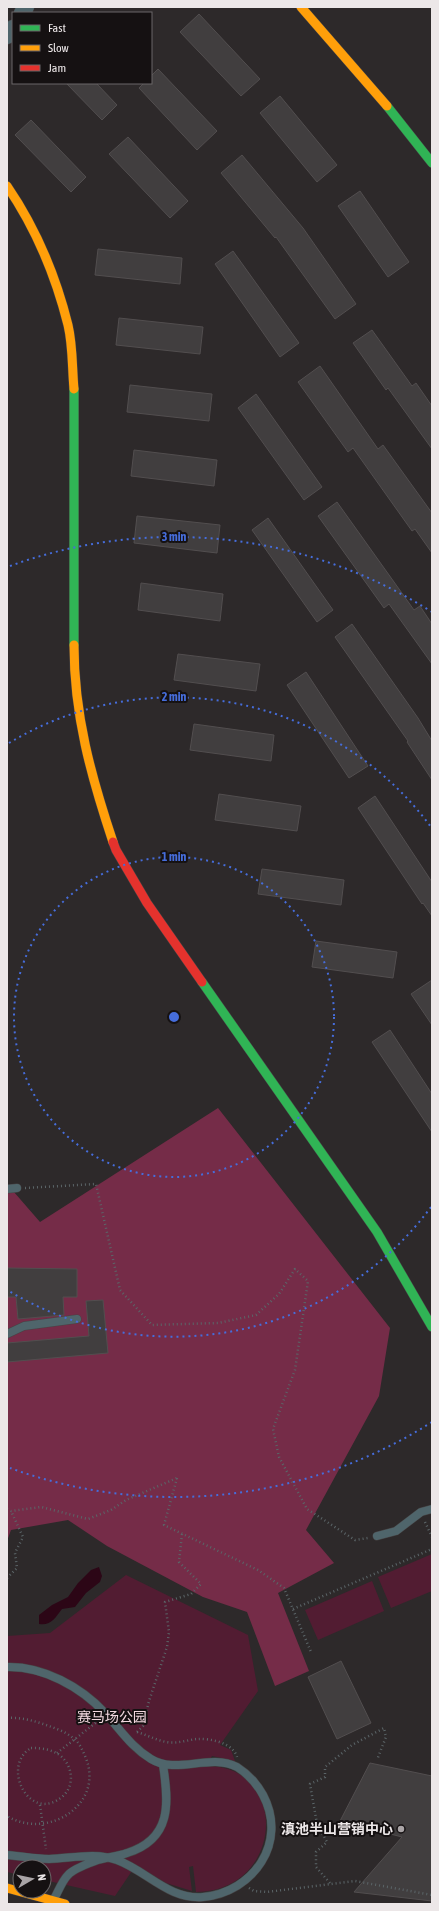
<svg xmlns="http://www.w3.org/2000/svg" width="439" height="1911" font-family="'Asap Condensed','Noto Sans SC',sans-serif">
	<rect width="100%" height="100%" fill="#2d292a"/>
	<path fill="#521c32" d="M432 1554V1591L391 1608 378 1577Z
		M126 1575 248 1635 258 1691 220 1745 231 1750 235 1761 212 1756 206 1766C291 1765 284 1892 196 1892L193 1866 189 1867 192 1891 166 1883 136 1865 115 1896 44 1880V1867H20V1875L7 1872V1636L50 1633Z
		M372 1581 384 1611 318 1640 305 1610Z"/>
	<path fill="#752c48" d="M218 1108 390 1328 379 1396 306 1530 334 1563 278 1593 309 1671 275 1686 247 1612 203 1597 107 1546 68 1520 11 1530 7 1541V1184L40 1222Z"/>
	<path fill="#2c0616" d="M99 1567 102 1576 100 1582 86 1593 75 1607 62 1609C55 1618 51 1626 39 1624V1615L52 1605 68 1597 78 1583 91 1570Z"/>
	<path fill="#413e3f" stroke="#524e4f" d="M199 14 260 79 241 96 180 32Z
		M158 69 217 131 197 150 139 88 144 83H151V76Z
		M66 83H96L117 105 102 120Z
		M280 96 337 165 317 182 260 113Z
		M31 120 86 177 71 192 15 135Z
		M128 137 188 201 170 218 109 154Z
		M242 155 303 228 356 304 335 319 276 237 275 238 221 173Z
		M360 191 409 262 388 277 338 206Z
		M98 249 182 258 180 284 95 275Z
		M233 251 299 343 280 357 215 264Z
		M119 318 203 327 200 354 116 345Z
		M372 330 412 386 416 383 432 406V449L388 388 386 390 353 343Z
		M320 366 378 449 383 445 432 513V553L415 529 412 531 353 448 348 452 298 382Z
		M130 385 212 394 209 421 127 412Z
		M256 394 322 487 304 500 238 408Z
		M134 450 217 460 214 486 131 476Z
		M337 502 414 610 420 606 432 624V664L389 604 384 608 318 516Z
		M137 516 220 525 217 553 134 543Z
		M268 518 333 610 317 622 252 530Z
		M141 583 223 594 220 621 138 610Z
		M352 624 418 718 432 741V780L407 742 408 741 335 637Z
		M178 654 260 664 256 691 174 680Z
		M306 672 368 766 349 778 287 685Z
		M194 724 274 735 271 761 190 750Z
		M219 794 301 806 297 831 215 820Z
		M375 796 432 882V916L423 903 422 904 358 808Z
		M262 869 344 880 341 905 258 894Z
		M316 941 397 952 393 978 312 967Z
		M432 980V1025L411 994Z
		M390 1030 432 1094V1132L372 1042Z
		M7 1268 77 1269V1297H63L64 1315 18 1319 16 1297H7Z
		M103 1300 108 1353 7 1362V1343L89 1336 86 1301Z
		M341 1661 371 1723 337 1739 308 1677Z
		M370 1763 432 1776V1901L354 1892 402 1837 340 1821Z"/>
	<g fill="none" stroke-linecap="round" stroke-linejoin="round">
		<g stroke="#474445" stroke-width="9">
			<path id="lane" d="M7 1189 17 1188
				M7 1334 24 1326 77 1319
				M377 1536 396 1531 421 1512 432 1509
				M7 1667C43 1666 81 1687 105 1713 120 1729 131 1747 151 1759 177 1775 209 1753 237 1767 248 1774 257 1784 263 1795 288 1842 254 1892 203 1897 169 1900 147 1871 117 1860 95 1852 73 1858 49 1859 35 1859 21 1856 7 1855
				M54 1899C58 1892 62 1881 68 1875 73 1869 87 1864 95 1861 105 1857 117 1857 127 1853 172 1839 169 1803 163 1765"/>
		</g>
		<g stroke="#474445" stroke-width="17">
			<path id="street" d="M22 13 26 7
				M7 36 13 28"/>
		</g>
		<g stroke="#474445" stroke-width="10">
			<path id="fast" d="M387 106 432 163
				M74 645V389
				M202 982 377 1232 432 1327"/>
		</g>
		<g stroke="#474445" stroke-width="10">
			<path id="slow" d="M301 7 387 106
				M7 186C35 227 56 277 68 325 73 346 72 368 74 389
				M74 645C74 715 91 776 113 842
				M7 1888 65 1904"/>
		</g>
		<g stroke="#474445" stroke-width="10">
			<path id="jam" d="M113 842 116 850 147 903 202 982"/>
		</g>
		<path stroke="#5b6568" stroke-width="2.5" stroke-dasharray="1 3" stroke-linecap="butt" d="M25 1188 96 1184 120 1290 152 1325 218 1323 256 1315 279 1294 295 1269 308 1281 295 1370 273 1429 279 1457 307 1509 355 1540 368 1538
			M177 1478 164 1525 258 1570 284 1588 311 1652
			M7 1509 11 1511 41 1507 88 1519 111 1510 126 1500 177 1478
			M425 1522 432 1537
			M7 1578 17 1568 15 1553 23 1537 11 1511
			M293 1609 432 1549
			M7 1718C21 1717 35 1721 49 1726 57 1729 66 1732 73 1738 79 1742 82 1749 85 1756 106 1803 49 1841 7 1816
			M137 1732 143 1726 149 1701 167 1647 169 1632 165 1602 191 1594 201 1584 179 1562 182 1534
			M137 1732C147 1735 156 1740 166 1742 177 1744 187 1740 197 1739 210 1738 233 1743 237 1757
			M31 1748C40 1748 50 1749 58 1754 72 1763 76 1784 63 1796 30 1825 0 1766 31 1748Z
			M57 1753 98 1721
			M40 1805 46 1849
			M330 1883 316 1867V1852L327 1842 317 1824 310 1784 325 1777V1767L352 1745 384 1728 386 1737 377 1760
			M249 1888 254 1891 267 1892 355 1881 432 1895"/>
		<use href="#lane" stroke="#4f656b" stroke-width="8"/>
		<use href="#street" stroke="#4f656b" stroke-width="16"/>
		<use href="#fast" stroke="#30b455" stroke-width="9"/>
		<use href="#slow" stroke="#ff9f0a" stroke-width="9"/>
		<use href="#jam" stroke="#e5322d" stroke-width="9"/>
	</g>
	<g fill="none" stroke="#466ddb" stroke-width="2" stroke-dasharray="2 4">
		<circle cx="174" cy="1017" r="160"/>
		<path d="M431 1207A320 320 0 0 1 9 1291M9 743A320 320 0 0 1 431 827"/>
		<path d="M432 1422A480 480 0 0 1 10 1468M10 566A480 480 0 0 1 432 612"/>
	</g>
	<circle fill="#a9a4a6" stroke="#151112" stroke-width="1.5" cx="401" cy="1829" r="4"/>
	<g text-anchor="middle" stroke-width="4" stroke-linejoin="round" paint-order="stroke">
		<g font-size="14" fill="#f2d8df" stroke="#151112">
			<text x="112" y="1722">赛马场公园</text>
		</g>
		<g font-size="14" font-weight="bold" fill="#ece7e8" stroke="#151112" text-anchor="end">
			<text x="393" y="1834">滇池半山营销中心</text>
		</g>
	</g>
	<circle cx="174" cy="1017" r="6" fill="#466ddb" stroke="#151112" stroke-width="2"/>
	<g font-size="12" text-anchor="middle" font-weight="bold" fill="#466ddb" stroke="#151112" stroke-width="4" stroke-linejoin="round" paint-order="stroke">
		<text x="174" y="541">3 min</text>
		<text x="174" y="701">2 min</text>
		<text x="174" y="861">1 min</text>
	</g>
	<rect width="439" height="1911" fill="none" stroke="#ece7e8" stroke-width="16"/>
	<rect x="12" y="12" width="140" height="72" fill="#151112" stroke="#6b6768"/>
	<rect x="20" y="25" width="20" height="6" fill="#30b455" stroke="#6b6768"/>
	<text x="48" y="32" font-size="12" fill="#ece7e8">Fast</text>
	<rect x="20" y="45" width="20" height="6" fill="#ff9f0a" stroke="#6b6768"/>
	<text x="48" y="52" font-size="12" fill="#ece7e8">Slow</text>
	<rect x="20" y="65" width="20" height="6" fill="#e5322d" stroke="#6b6768"/>
	<text x="48" y="72" font-size="12" fill="#ece7e8">Jam</text>
	<g transform="translate(32 1879) rotate(81)"><circle r="19" fill="#151112" stroke="#6b6768"/>
	<path d="M0-3L7 15L0 10L-7 15Z" fill="#a9a4a6"/>
	<text y="-6" font-size="11" font-weight="bold" text-anchor="middle" fill="#ece7e8">N</text>
	</g>
</svg>
